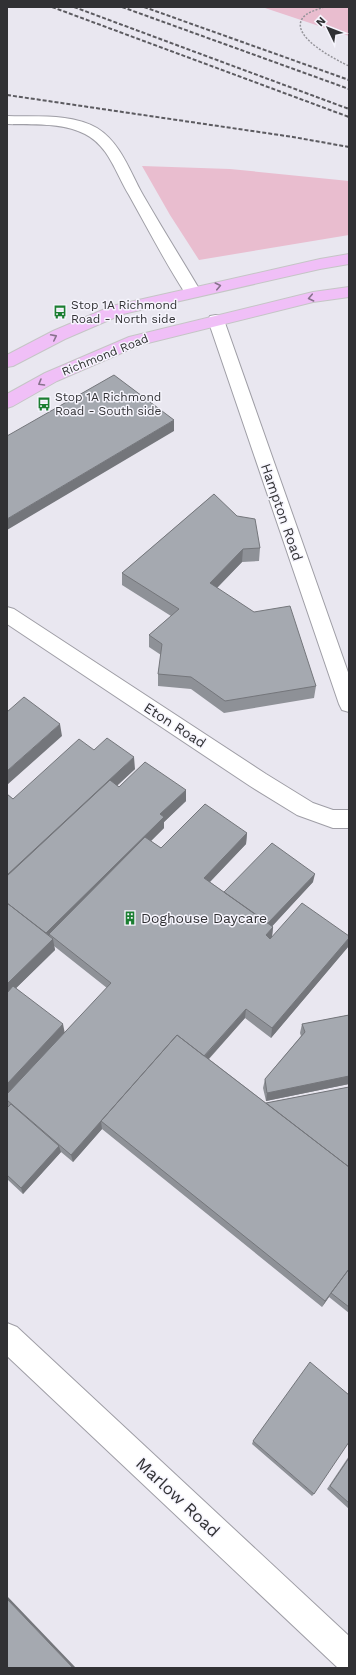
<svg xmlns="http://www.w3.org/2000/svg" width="356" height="1675" font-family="'Work Sans',sans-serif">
	<rect width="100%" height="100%" fill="#e9e7f0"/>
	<path fill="#e9bdcf" d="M262 7H349V36Z
		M142 166 230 169 349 181V235L199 260 170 215Z"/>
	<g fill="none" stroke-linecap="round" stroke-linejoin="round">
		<g stroke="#9f9ea6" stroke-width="2">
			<path id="minor" d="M7 116C36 117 71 113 97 128 121 143 130 172 143 195 162 228 182 260 201 292L199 296 193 297 187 296C166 264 148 229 129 195 116 174 109 146 85 134 62 122 32 125 7 124Z
				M216 315 222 316 224 320 349 675V712L342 710 339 704 208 320 210 316Z
				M7 607 14 609 266 774 313 803 333 810H349V828H333L297 815 250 786 7 624Z
				M7 1323 17 1327 349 1636V1668H338L7 1356Z"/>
		</g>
		<g stroke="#c5c5c6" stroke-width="2">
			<path id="major" d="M349 254V264L320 269 123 314 65 339 13 366 7 367V355L53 331 112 306 320 259Z
				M349 287V297L313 302 140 345 57 381 13 406 7 408V394L45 373 129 337 313 292Z"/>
		</g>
		<path stroke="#95949a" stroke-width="1.5" stroke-dasharray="2 1.5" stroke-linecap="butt" d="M324 7C317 10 306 12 302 19 291 37 336 60 349 66"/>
		<use href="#minor" fill="#fff" fill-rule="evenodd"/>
		<use href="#major" fill="#f0bff7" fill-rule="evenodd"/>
		<path stroke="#5c5b60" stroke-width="2" stroke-dasharray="4 2" stroke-linecap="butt" d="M52 7 349 117
			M74 7 349 109
			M122 7 349 89
			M144 7 349 80
			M7 95 293 137 349 147"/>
	</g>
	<path fill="#8e9197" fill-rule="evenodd" d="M214 494 260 548 259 561 242 562 217 588 316 686 314 698 224 713 191 689 158 686V674L161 655 149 647V635L171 616 122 585V573Z
		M94 750 135 769 117 785 119 787 186 790V801L164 822V828L151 841 161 848 247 833 246 844 210 882 224 892 313 882 272 926 273 927 272 936H349V941L348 947 271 1038 245 1018 209 1059 266 1103 349 1087V1313L329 1297 322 1307 102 1129 73 1162 61 1152 23 1194 7 1179V1108L8 1107 7 1106V794L13 799ZM54 946 107 988 64 1033 16 988 55 950Z
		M349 1015V1084L266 1101 263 1088 265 1079 301 1036 300 1033 302 1024Z
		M253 1441 314 1494 312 1496 252 1444Z
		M349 1456V1509L327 1489Z"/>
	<path fill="#74767b" d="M174 420V431L7 530V519Z
		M243 549 242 562 210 595V583Z
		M60 724 62 736 7 785V771Z
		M134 757 135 769 7 889V875Z
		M186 790V801L164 822V828L54 937 49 934 50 940 45 933 160 814Z
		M247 833 246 844 203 889 204 878Z
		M315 874 313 882 266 933 267 924Z
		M273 927 272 937 264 945 266 935Z
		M349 938 348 947 271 1038 272 1028Z
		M53 939 55 950 7 997V984Z
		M246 1009 245 1018 203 1065 204 1057Z
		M63 1024 65 1034 7 1096V1084Z
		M349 1076V1084L266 1101 267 1093Z
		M101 1121 102 1129 73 1162 71 1155Z
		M59 1146 61 1152 23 1194 21 1188Z
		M331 1293 329 1297 322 1307 325 1301Z
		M7 1596 76 1668H73L7 1599Z"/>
	<path fill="#a5a9b0" stroke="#74767b" d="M114 375 174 420 7 519V436Z
		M214 494 237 516 255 519 260 548 243 549 210 583 254 612 290 606 316 686 225 701 191 677 158 674 162 644 149 635 179 609 122 573Z
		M24 697 60 724 7 771V712Z
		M107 738 134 757 7 875V794L13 799 79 739 94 750Z
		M145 762 186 790 160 814 164 817 46 933 7 903V876L110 780 119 787Z
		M205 804 247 833 204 878 273 927 266 935 270 939 302 903 349 936V938L272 1028 246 1009 204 1056 177 1035 71 1155 7 1100V1094L111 983 49 934 145 837 161 848Z
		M272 843 315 874 268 923 224 892Z
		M7 903 53 939 7 984Z
		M13 986 63 1024 7 1084V993Z
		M349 1015V1076L267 1093 265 1079 305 1032 302 1024Z
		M177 1035 349 1167V1269L325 1301 101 1121Z
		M349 1087V1167L266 1103Z
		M11 1104 59 1146 21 1188 7 1175V1108Z
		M349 1269V1307L331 1293Z
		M310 1362 349 1395V1442L314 1494 253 1441Z
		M349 1458V1503L330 1486Z
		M7 1599 73 1668H7Z"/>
	<defs><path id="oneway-chevron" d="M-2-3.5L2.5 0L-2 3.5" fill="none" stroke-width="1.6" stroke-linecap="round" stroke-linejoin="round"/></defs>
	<g stroke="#87718c">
		<use href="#oneway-chevron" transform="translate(218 286) rotate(-13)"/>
		<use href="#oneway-chevron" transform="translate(311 298) rotate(168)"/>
		<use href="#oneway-chevron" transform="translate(54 337) rotate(-27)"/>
		<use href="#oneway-chevron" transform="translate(41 383) rotate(150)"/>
	</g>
	<defs>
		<g id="bus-bare" transform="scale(1.08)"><path d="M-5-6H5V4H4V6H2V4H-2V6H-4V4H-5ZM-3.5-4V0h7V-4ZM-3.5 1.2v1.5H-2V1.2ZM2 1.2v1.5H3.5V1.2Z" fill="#1b7e31" stroke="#f6f5fd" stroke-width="2.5" paint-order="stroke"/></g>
		<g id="building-bare" transform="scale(1.08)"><path d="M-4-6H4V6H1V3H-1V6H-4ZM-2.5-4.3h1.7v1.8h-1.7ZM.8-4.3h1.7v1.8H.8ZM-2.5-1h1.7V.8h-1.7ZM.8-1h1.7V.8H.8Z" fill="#1b7e31" stroke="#f6f5fd" stroke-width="2.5" paint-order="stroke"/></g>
	</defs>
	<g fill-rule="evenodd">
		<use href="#bus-bare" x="60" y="312"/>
		<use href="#bus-bare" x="44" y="404"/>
		<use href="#building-bare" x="130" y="918"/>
	</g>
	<g text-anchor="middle" stroke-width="3" stroke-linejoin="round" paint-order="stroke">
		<g font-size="12" fill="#313134" stroke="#f6f5fd" text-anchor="start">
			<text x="71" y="309">Stop 1A Richmond<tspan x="71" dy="14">Road - North side</tspan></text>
			<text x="55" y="401">Stop 1A Richmond<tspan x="55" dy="14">Road - South side</tspan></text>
		</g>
		<g font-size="12" fill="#313134" stroke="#f6f5fd">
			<text transform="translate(105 355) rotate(-22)" y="4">Richmond Road</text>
		</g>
		<g font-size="14" fill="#313134" stroke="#f6f5fd">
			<text transform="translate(282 512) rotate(71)" y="5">Hampton Road</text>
			<text transform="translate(175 725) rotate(33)" y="5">Eton Road</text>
		</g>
		<g font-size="14" fill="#313134" stroke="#f6f5fd" text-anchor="start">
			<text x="141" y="923">Doghouse Daycare</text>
		</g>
		<g font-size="17" fill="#313134" stroke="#f6f5fd">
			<text transform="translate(178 1497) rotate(43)" y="6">Marlow Road</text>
		</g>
	</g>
	<rect width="356" height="1675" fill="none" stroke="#313134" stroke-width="16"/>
	<g transform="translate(328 28) rotate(313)" stroke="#f6f5fd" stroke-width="3" paint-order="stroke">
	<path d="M0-3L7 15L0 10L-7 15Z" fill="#313134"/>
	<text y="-6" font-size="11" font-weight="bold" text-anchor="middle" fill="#313134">N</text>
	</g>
</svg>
